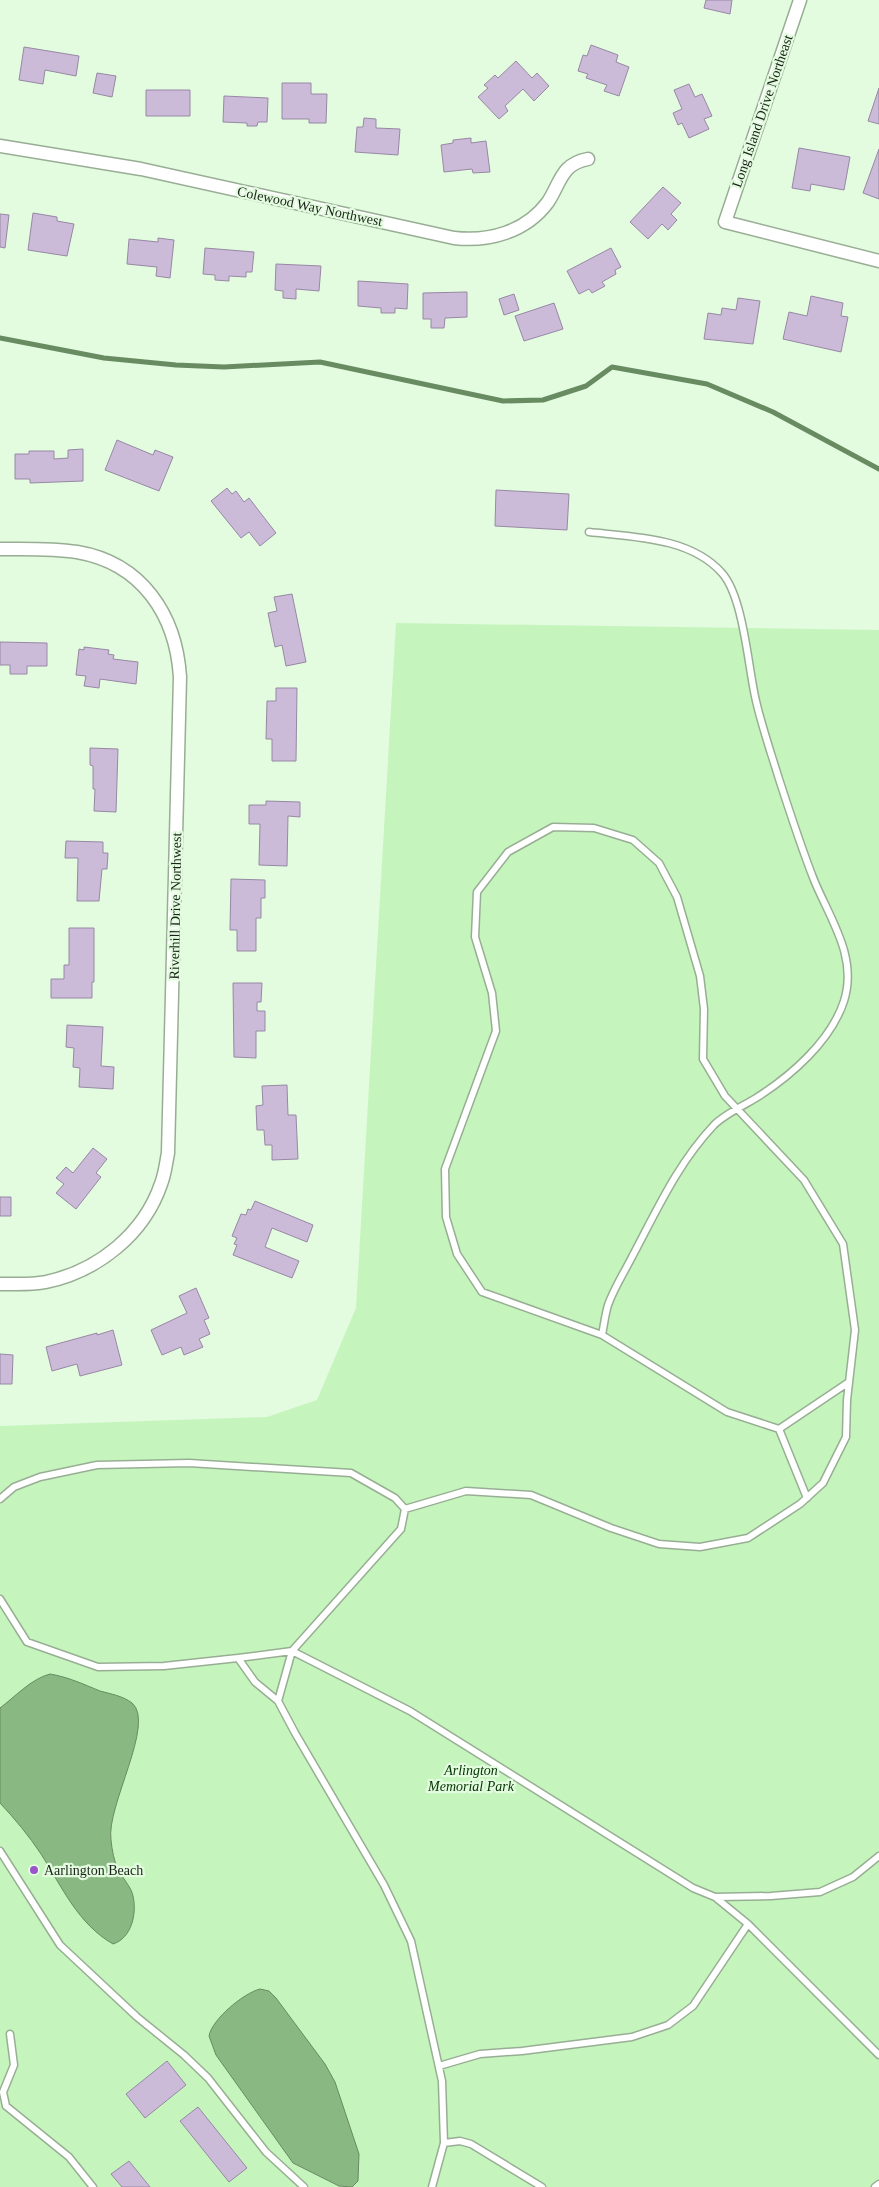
<svg xmlns="http://www.w3.org/2000/svg" width="879" height="2187" font-family="Georgia,serif">
	<rect width="100%" height="100%" fill="#e3fbdf"/>
	<path fill="#c5f5bd" d="M396 623 879 630V2187H0V1426L267 1417 317 1400 356 1308Z"/>
	<path fill="#8ab882" stroke="#688b62" d="M50 1674C68 1677 83 1684 100 1691 111 1694 123 1696 132 1703 156 1723 106 1806 111 1840 112 1850 114 1861 118 1869 122 1878 131 1886 133 1896 137 1913 132 1938 113 1944 78 1924 62 1887 41 1854 29 1836 15 1819 0 1803V1708C16 1696 31 1679 50 1674Z
		M260 1989 269 1991 276 1998 325 2064 335 2082 359 2154 358 2181 352 2187 339 2186 293 2163 216 2055 209 2036C212 2019 244 1993 260 1989Z"/>
	<g fill="none" stroke-linecap="round" stroke-linejoin="round">
		<path stroke="#688b62" stroke-width="5" d="M0 338 104 358 176 365 224 367 320 362 503 401 543 400 586 386 612 367 707 384 773 412 879 469"/>
	</g>
	<path fill="#cbbbd9" stroke="#9788a4" d="M706 0H732L730 14 704 8Z
		M591 45 618 55 616 62 629 67 619 96 604 91 607 85 586 78 588 74 578 71 583 55 587 56Z
		M24 47 79 56 76 76 45 70 43 84 19 80Z
		M516 61 532 78 537 73 549 86 534 101 523 89 505 106 508 111 499 119 478 97 488 88 484 85 495 75 498 78Z
		M97 73 116 76 112 97 93 93Z
		M282 83H311V94H327L326 123H309V119H282Z
		M689 84 695 97 702 94 712 116 704 119 709 129 689 138 682 123 678 125 673 113 682 109 674 90Z
		M879 88V124L868 121Z
		M146 90H190V116H146Z
		M224 96 268 98 267 122H258L257 126H247V123L223 122Z
		M364 118 376 119V128L400 129 398 155 355 152 357 127H363Z
		M471 138V143L486 141 490 172 473 173 472 169 444 172 441 145 453 143V140Z
		M799 148 850 157 844 190 811 184 810 191 792 188Z
		M879 149V199L863 193Z
		M663 187 681 203 671 214 677 220 668 230 662 224 648 239 630 222Z
		M33 213 57 217V221L74 224 67 256 28 250Z
		M0 214 9 215 5 248 0 247Z
		M158 238 174 240 170 278 156 276 157 267 127 264 129 239 158 242Z
		M205 248 254 252 252 272H246V277L229 276V281L215 280V275L203 274Z
		M611 248 621 267 615 270 616 274 602 282 605 286 592 293 589 289 579 294 567 271Z
		M276 264 321 266 319 291 296 289V299L283 298V291L275 290Z
		M358 281 408 284 407 309 395 308V313H381V308L358 306Z
		M467 292V317L445 318 444 328H431V319H423V293Z
		M514 294 519 310 504 315 499 299Z
		M811 296 843 303 841 316 848 317 841 352 783 339 789 312 807 316Z
		M738 298 760 301 753 344 704 339 708 313 721 315 722 308 736 310Z
		M554 303 563 329 524 341 515 316Z
		M117 440 153 455 155 450 173 457 159 491 105 470Z
		M83 449V481L30 483V479H15V454H29V451H54V459L68 458V450Z
		M227 488 232 494 236 491 244 502 249 498 276 533 260 546 249 532 241 538 211 501Z
		M496 490 569 494 567 530 495 526Z
		M292 594 306 662 286 666 282 645 275 647 268 613 277 611 274 597Z
		M0 642 47 643V666H27V674H10V665H0Z
		M84 647 109 650 108 654 114 655 113 659 138 662 136 684 100 679 99 688 84 686 86 676 76 675 79 649 84 650Z
		M276 688H297L296 761H272V739H266L267 701H276Z
		M90 748 118 749 116 812 94 811 95 789H93V766L90 765Z
		M266 801 300 802V817L288 816 287 866 259 865 260 824H249V805H266Z
		M66 841 103 842V853H108L107 869H102L99 901H77L78 858H65Z
		M231 879 265 880V898H261V918H256V951H237V930H230Z
		M69 928H94V982H92V998H51V979H64V965H69Z
		M233 983H262L261 1002H257V1011H265V1031H256V1058L234 1057Z
		M67 1025 103 1027 101 1066 114 1067 113 1089 79 1087 80 1068 73 1067 74 1048 66 1047Z
		M287 1085 288 1115H296L298 1159 272 1160V1145H265L264 1130H257L256 1106 263 1105 262 1086Z
		M93 1148 107 1159 96 1173 101 1177 76 1209 56 1193 64 1184 56 1178 66 1167 73 1173Z
		M0 1197H11V1216H0Z
		M255 1201 313 1225 307 1242 272 1228 265 1247 299 1261 292 1278 233 1255 237 1245 234 1244 237 1238 232 1236 241 1214 246 1215 248 1209 251 1210Z
		M196 1288 209 1318 204 1320 210 1334 199 1339 203 1347 184 1355 181 1347 162 1355 151 1330 187 1313 179 1296Z
		M113 1330 122 1365 80 1376 77 1364 52 1371 46 1347 97 1333V1335Z
		M0 1354 13 1355 12 1384H0Z
		M167 2061 186 2085 145 2118 126 2094Z
		M198 2107 247 2168 229 2182 180 2121Z
		M129 2161 150 2187H122L111 2174Z"/>
	<g fill="none" stroke-linecap="round" stroke-linejoin="round">
		<g stroke="#98ae94" stroke-width="9">
			<path id="service" d="M589 532C633 537 690 537 722 573 744 598 748 668 756 701 762 727 771 753 779 779 790 813 801 847 814 880 830 919 858 957 844 1001 831 1041 791 1076 756 1098 743 1106 725 1114 714 1125 678 1163 657 1210 633 1255 625 1271 614 1288 608 1305 605 1315 604 1325 602 1335
				M779 1429 807 1498
				M0 1499 14 1487 40 1477 97 1465 189 1463 351 1473 395 1498 405 1509 401 1529 292 1651 238 1658
				M405 1509 466 1491 531 1495 611 1528 659 1544 700 1547 748 1538 800 1504 823 1483 846 1437 847 1400 855 1330 843 1244 804 1180 725 1096 703 1059 704 1009 700 976 677 897 659 863 633 840 594 828 553 827 508 852 477 892 475 937 492 993 496 1031 445 1169 446 1217 457 1254 482 1292 602 1335 727 1412 779 1429 849 1382
				M0 1599 27 1642 98 1667 164 1666 238 1658 255 1682 278 1701 295 1733 384 1885 411 1941 442 2081 444 2143 432 2187
				M278 1701 292 1651 410 1711 693 1888 715 1897 748 1924 879 2055
				M0 1851 60 1945 137 2017 184 2055 208 2078 266 2152 304 2187
				M715 1897 771 1896 820 1892 853 1877 879 1856
				M10 2034 14 2065 3 2092 6 2106 69 2157 93 2187
				M439 2066 480 2054 522 2051 632 2037 668 2025 693 2006 748 1924
				M444 2143 460 2141 471 2144 542 2187
				M875 2187 879 2184"/>
		</g>
		<g stroke="#98ae94" stroke-width="15">
			<path id="minor" d="M800 0 725 222 879 261
				M0 146 141 169 454 238C489 242 526 232 548 202 561 182 561 164 588 159
				M0 549C25 549 52 548 77 552 142 563 176 615 180 677L168 1153C166 1163 165 1174 161 1184 144 1234 98 1271 46 1282 31 1285 15 1284 0 1284"/>
		</g>
		<use href="#service" stroke="#fff" stroke-width="6"/>
		<use href="#minor" stroke="#fff" stroke-width="12"/>
	</g>
	<circle fill="#9a55c9" stroke="#e3fbdf" stroke-width="2" cx="34" cy="1870" r="5"/>
	<g text-anchor="middle" stroke-width="4.5" stroke-linejoin="round" paint-order="stroke">
		<g font-size="14" fill="#1a2319" stroke="#e3fbdf">
			<text transform="translate(762 111) rotate(-71)" y="5">Long Island Drive Northeast</text>
			<text transform="translate(310 206) rotate(12)" y="5">Colewood Way Northwest</text>
			<text transform="translate(175 906) rotate(-89)" y="5">Riverhill Drive Northwest</text>
		</g>
		<g font-size="14" font-style="italic" fill="#033300" stroke="#e3fbdf">
			<text x="471" y="1775">Arlington<tspan x="471" dy="16">Memorial Park</tspan></text>
		</g>
		<g font-size="14" fill="#1a2319" stroke="#e3fbdf" text-anchor="start">
			<text x="44" y="1875">Aarlington Beach</text>
		</g>
	</g>
</svg>
